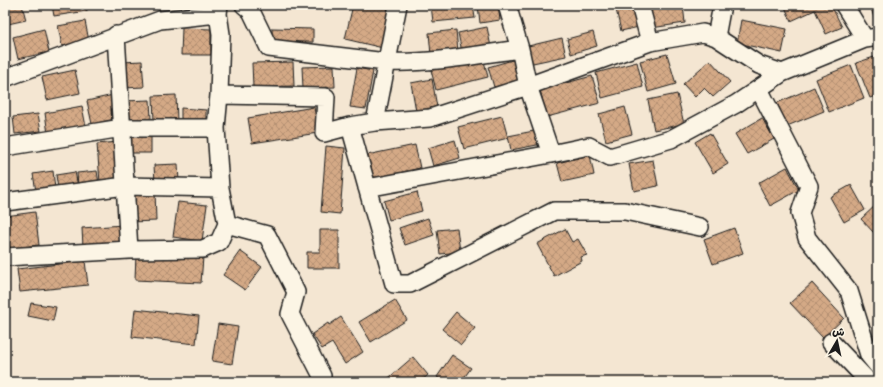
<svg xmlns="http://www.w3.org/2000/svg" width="883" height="387" font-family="'Playpen Sans','Playpen Sans Arabic',sans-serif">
	<defs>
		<pattern id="building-cross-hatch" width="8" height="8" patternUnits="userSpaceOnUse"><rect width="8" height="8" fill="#d4a986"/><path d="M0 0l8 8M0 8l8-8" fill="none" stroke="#b59173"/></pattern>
	</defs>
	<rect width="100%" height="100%" fill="#f4e6d2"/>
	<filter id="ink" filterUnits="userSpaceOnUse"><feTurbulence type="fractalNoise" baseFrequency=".025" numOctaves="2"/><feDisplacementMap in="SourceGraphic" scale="8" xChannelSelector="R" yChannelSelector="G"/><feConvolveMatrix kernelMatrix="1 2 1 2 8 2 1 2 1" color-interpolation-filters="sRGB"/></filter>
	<g filter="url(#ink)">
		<path fill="url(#building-cross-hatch)" stroke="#1c1c1c" d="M5 5H22L26 20 8 24 5 11Z
			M52 5H86L87 11 54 16Z
			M168 5H200V8Z
			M353 5H393L383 48 345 39Z
			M431 5H473L475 18 433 22Z
			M478 5H498L500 20 480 23Z
			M615 5H634L639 27 621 31Z
			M647 5H683L685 23 651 28Z
			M789 5H831L842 27 826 34 815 10 791 21 785 7Z
			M870 5H878V27H877Z
			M741 20 787 29 782 53 737 43Z
			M85 21 89 41 62 46 58 26Z
			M487 27 491 47 462 52 458 33Z
			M182 28 211 29V55H181Z
			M272 28 313 29V42H272Z
			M44 29 49 52 18 59 13 37Z
			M456 30 458 52 431 55 429 33Z
			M593 32 597 46 571 54 567 39Z
			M562 38 566 56 528 64 524 47Z
			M667 54 676 84 648 92 640 61Z
			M483 57 488 77 436 90 431 70Z
			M874 57 878 67V95L870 98 856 63Z
			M516 59 522 80 494 87 488 67Z
			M710 60 730 82 713 97 704 88 695 97 683 84Z
			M142 61 144 87 123 88 122 62Z
			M293 62 294 86 253 87 252 63Z
			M637 62 643 87 602 98 596 73Z
			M851 65 864 98 829 112 816 79Z
			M334 66 335 87 303 88 302 67Z
			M357 68 373 71 366 109 350 107Z
			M75 70 80 93 47 100 42 77Z
			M592 76 600 103 547 117 540 90Z
			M432 79 437 107 416 111 411 83Z
			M814 87 824 111 787 126 777 103Z
			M677 94 684 124 654 130 648 100Z
			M113 95 119 118 92 124 87 101Z
			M176 95 177 121 154 122 153 96Z
			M150 100 151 119 125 121 124 101Z
			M82 106 86 127 48 134 45 113Z
			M314 107 318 133 252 143 248 118Z
			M625 107 632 134 606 141 599 114Z
			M181 108 206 110V122L181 120Z
			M38 114 41 131 15 134 13 117Z
			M502 116 508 138 464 149 458 127Z
			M762 118 774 139 747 154 735 134Z
			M539 130 542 144 511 150 508 136Z
			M710 133 728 164 713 173 695 142Z
			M127 134H151V153H127Z
			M455 140 460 158 433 166 428 148Z
			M118 142 122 180 100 182 97 144Z
			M415 145 420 168 373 179 367 155Z
			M326 146 345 148 340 214 321 212Z
			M590 155 594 175 562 182 557 163Z
			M653 160 658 186 634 191 629 164Z
			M178 164 179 182 155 183 154 165Z
			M787 167 799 190 770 206 758 183Z
			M53 171 55 189 36 191 33 174Z
			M97 171 99 184 78 186 77 173Z
			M75 172 78 186 58 189 56 175Z
			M851 185 865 210 844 222 830 197Z
			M155 190 156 221 131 222 130 191Z
			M417 192 422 211 389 220 384 201Z
			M178 202 207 205 202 241 173 237Z
			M878 203V231L875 234 861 219Z
			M35 212 39 245 5 249V216Z
			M428 218 434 235 405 245 399 228Z
			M123 225 124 243 83 247 82 228Z
			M457 228 460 252 440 254 437 230Z
			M734 228 743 253 713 264 704 239Z
			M565 229 572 242 578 239 587 255 581 257 582 261 554 276 537 244Z
			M320 230H339V268H307V252H320Z
			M240 251 262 267 245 290 223 275Z
			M136 254 203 257 201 283 135 280Z
			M85 261 88 285 20 292 17 269Z
			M812 283 844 318 823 338 790 303Z
			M395 300 407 320 371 342 359 322Z
			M31 303 56 307 53 321 28 316Z
			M135 309 199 316 196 344 132 337Z
			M456 312 475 328 461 345 442 329Z
			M341 317 363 352 345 364 332 343 322 349 312 334 328 323 329 325Z
			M218 324 238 327 232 364 212 361Z
			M452 355 471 368 461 382H444L437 377Z
			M413 357 428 375 420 382H384Z"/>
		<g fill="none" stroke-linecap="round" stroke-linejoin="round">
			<g stroke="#1c1c1c" stroke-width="20">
				<path id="minor" d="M219 5 218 14 221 34 219 95 216 128 220 188 227 224 267 235 296 292 290 314 322 376
					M244 5 251 11 269 48 386 62C429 64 477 55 520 49
					M507 5 520 49 528 86 551 154
					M640 5 650 42
					M844 5 865 39
					M116 35 129 250
					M716 37 722 5
					M5 78 160 20 218 14
					M759 89 809 186 800 213 807 238 849 291 869 355 878 366
					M219 95 326 97 324 133 350 126
					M375 122 398 5
					M5 147 122 128H216
					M367 188 551 154 589 146 610 157 671 139 736 104 782 73
					M5 202 125 186 220 188
					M700 227 625 211H554L410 284H394L350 126 375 122 430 118 528 86 650 42 703 33 716 37 759 65 782 73 865 39 878 37
					M5 257 129 250 203 249 219 242 227 224
					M831 342 869 382"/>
			</g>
			<use href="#minor" stroke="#fcf5e5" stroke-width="17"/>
		</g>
	</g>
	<rect width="883" height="387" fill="none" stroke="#fcf5e5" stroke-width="20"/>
	<rect x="10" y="10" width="863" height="367" fill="none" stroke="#1c1c1c" stroke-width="1.5" filter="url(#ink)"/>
	<g transform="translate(837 341) rotate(9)" stroke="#fcf5e5" stroke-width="3" paint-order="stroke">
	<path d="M0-3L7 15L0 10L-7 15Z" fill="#1c1c1c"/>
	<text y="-6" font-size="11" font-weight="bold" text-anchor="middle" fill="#1c1c1c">ش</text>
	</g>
</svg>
